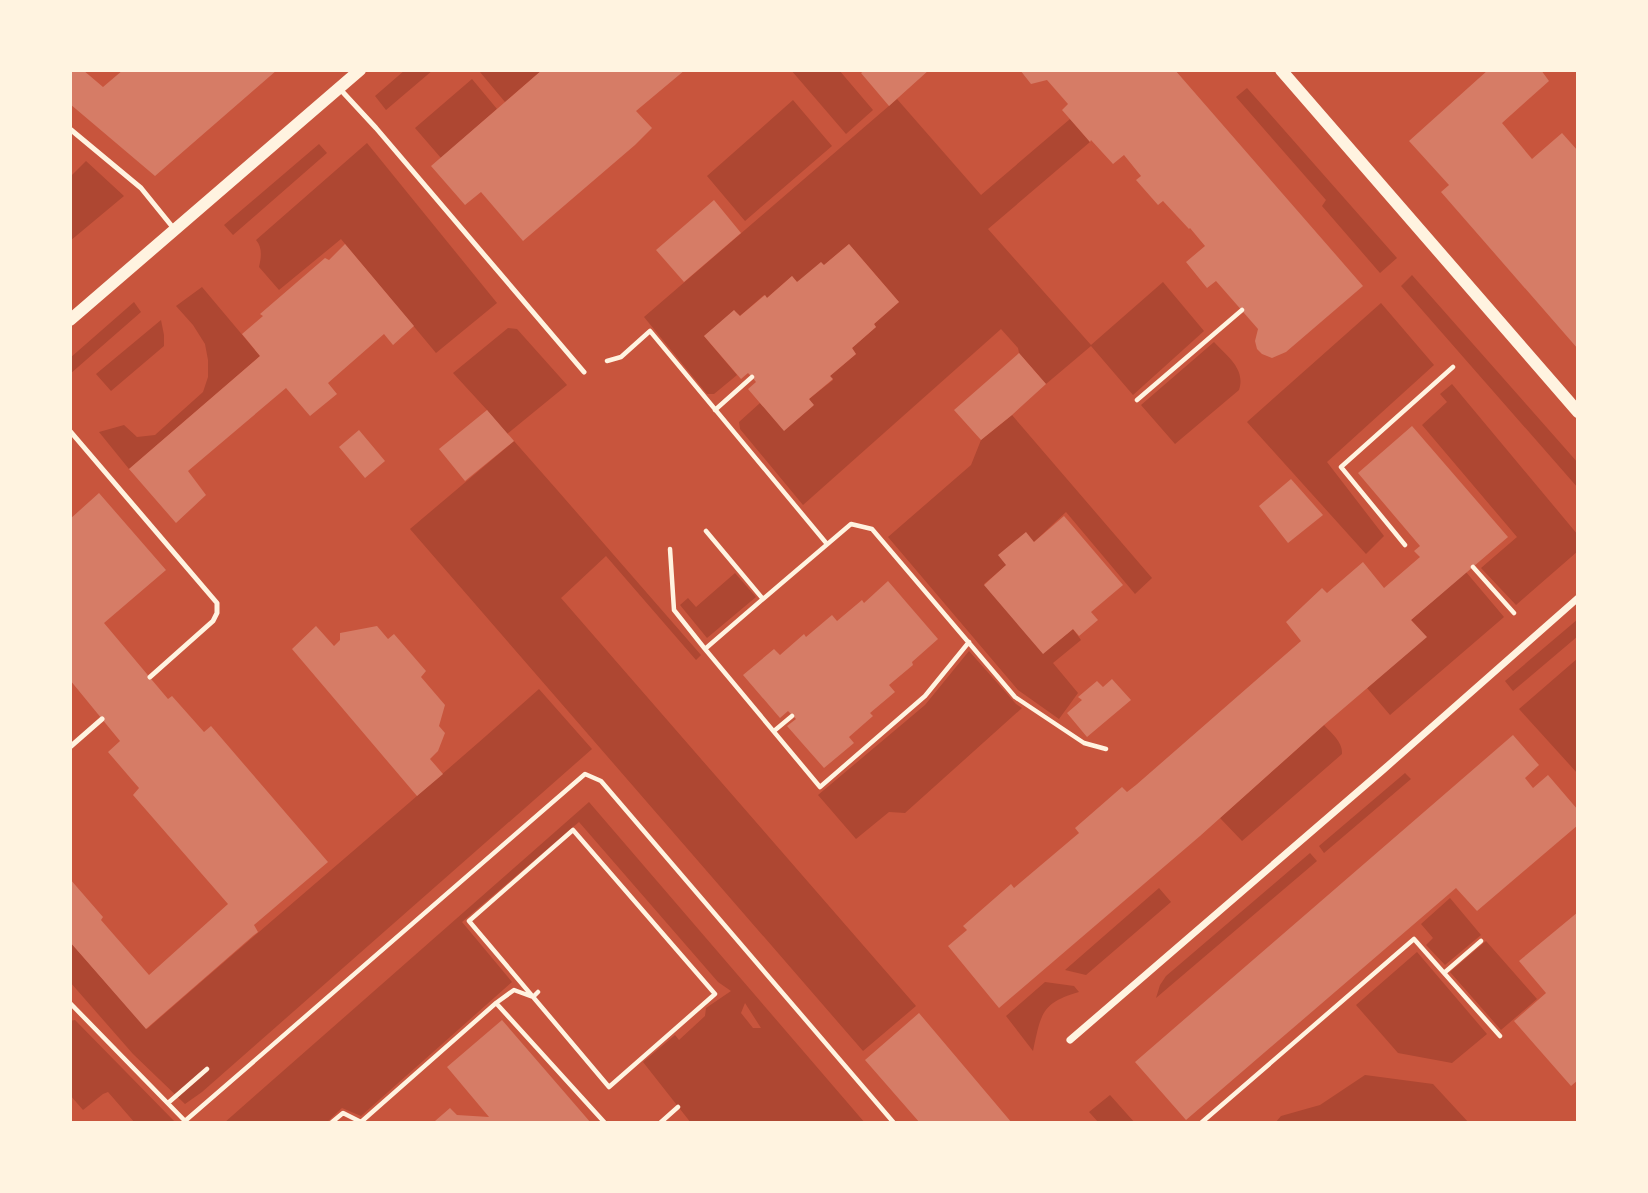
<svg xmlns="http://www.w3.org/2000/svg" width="1648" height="1193" font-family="'Nunito Sans',sans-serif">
	<rect width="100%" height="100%" fill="#c8553d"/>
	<path fill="#ae4732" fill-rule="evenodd" d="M405 70H433L386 110 375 96Z
		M483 70H542L505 102 480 72Z
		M791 70H839L873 110 846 134Z
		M472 79 497 109 441 158 415 128Z
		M1247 88 1397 258 1380 273 1322 206 1326 200 1236 97Z
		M897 99 981 195 1070 119 1090 142 988 229 1091 345 1163 282 1204 331 1133 395 1091 346 1046 384 1019 353 1018 348 1001 329 803 505 740 429 739 422 760 403 784 430 813 406 809 399 833 380 830 376 856 354 852 348 876 327 874 324 899 302 849 244 824 265 797 282 792 276 767 298 764 295 740 316 734 311 704 336 737 375 714 394H707L644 317Z
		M793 100 832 146 745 221 707 176Z
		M367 143 497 303 436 353 341 239 279 290 259 267C261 258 263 248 256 240Z
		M319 144 327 153 233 235 224 225Z
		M86 161 124 196 70 241V177Z
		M1412 275 1578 463V488L1401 286Z
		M202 287 260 356 129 469 99 432 124 425 137 437 155 435 203 392 208 377V360L205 344 193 325 176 306Z
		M134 302 141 312 70 374V358Z
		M1381 303 1434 365 1327 462 1384 536 1366 554 1247 422Z
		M161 320 164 335V346L111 391 96 374Z
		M508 328 517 329 567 385 507 434 487 410 453 373Z
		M1214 342C1227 356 1246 369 1239 390L1175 444 1141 405Z
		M1452 384 1578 535V551L1516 605 1481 568 1517 537 1422 425 1447 402 1440 394Z
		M1012 415 1152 578 1135 594 1066 512 1034 542 984 584 1043 653 1073 629 1081 640 1053 663 1078 693 1059 719 1018 690 888 537 971 465 981 440Z
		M514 441 558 491 701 655 696 660 606 556 561 598 916 1006 863 1051 410 529Z
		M1466 572 1504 617 1390 715 1367 688 1426 637 1411 620Z
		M735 573 756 597 707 638 680 605 688 598 696 607Z
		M1578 619V636L1513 691 1505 681Z
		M969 651 1016 704 1022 708 905 813 889 812 856 839 818 795 925 705Z
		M1578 658V774L1519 709Z
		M539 689 592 749 202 1092 185 1104 133 1054 70 982V942L147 1029C277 915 410 804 539 689Z
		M1324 725C1332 734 1343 742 1342 754L1242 841 1220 818Z
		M1405 773 1411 779 1324 853 1319 846Z
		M589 802 865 1123H691L643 1062 675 1035 679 1040 705 1016 706 1008 731 991 718 982 579 822 462 922 512 982 361 1116 342 1108 326 1123H224ZM745 1003 761 1028H753L741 1013Z
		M1310 853 1317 861 1156 998 1160 985 1166 976Z
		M1159 888 1171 902 1086 975 1065 970Z
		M1450 898 1481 935 1445 965 1426 945 1433 938 1421 924Z
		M1486 941 1537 999 1501 1030 1450 972Z
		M1417 952 1487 1034 1452 1063 1398 1053 1356 1005Z
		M1045 982 1074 986 1079 992C1041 1003 1041 1014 1033 1051L1006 1016Z
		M75 1020 176 1123H135L108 1092 103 1094 83 1110 70 1095V1021Z
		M1365 1075 1433 1084 1469 1123H1275L1281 1116 1320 1105Z
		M1110 1095 1135 1123H1099L1089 1112Z"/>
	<path fill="#d67c66" d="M70 70H83L103 87 123 70H277L155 176 70 104Z
		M542 70H685L636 111 652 128 635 145 523 241 481 192 465 205 431 166Z
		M865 70H929L889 106 861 73Z
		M1020 70H1175L1363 286 1286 352 1272 358 1262 354 1257 349 1255 341 1258 329 1216 281 1207 288 1186 262 1205 246 1190 228 1189 229 1163 201 1158 205 1136 180 1141 176 1124 155 1113 164 1091 140 1090 142 1062 110 1068 104 1047 80 1031 84Z
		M1488 70H1541L1549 81 1502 123 1532 159 1562 133 1578 151V349L1441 192 1449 185 1409 141Z
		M714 200 741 233 684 282 656 250Z
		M345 244 414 326 393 345 384 334 328 383 337 394 310 416 286 388 188 471 206 495 176 523 129 469 260 356 242 334 263 316 260 314 325 258 329 260Z
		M849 244 899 302 874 324 876 327 852 348 856 354 830 376 833 379 809 399 814 405 784 431 748 389 756 382 752 377 748 373 741 379 704 336 734 310 740 316 765 295 767 298 792 276 797 282 821 262 824 265Z
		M1019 353 1046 384 1012 415 981 440 954 410Z
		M487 410 514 441 465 481 439 449Z
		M1412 426 1508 537 1411 620 1427 637 1324 725 1200 836 999 1008 948 946 967 930 963 926 1011 884 1014 888 1079 833 1075 828 1122 787 1127 792 1136 785 1301 641 1286 622 1322 588 1327 593 1363 562 1384 588 1420 557 1414 551 1420 546 1358 473Z
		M359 430 385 461 365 478 339 447Z
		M1291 479 1323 515 1288 543 1259 506Z
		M99 493 166 570 104 623 168 699 172 696 204 732 211 726 328 862 254 925 258 932 254 935 146 1029 70 942V879L103 917 101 920 149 975 228 904 133 795 139 788 108 752 120 741 70 680V519Z
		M1064 516 1123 585 1091 612 1098 620 1079 636 1073 629 1043 654 984 585 1006 565 998 555 1026 532 1034 542Z
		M888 581 938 639 912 662 913 665 889 685 895 692 870 713 873 716 849 737 854 743 824 768 787 726 796 719 788 711 780 718 743 675 774 649 780 655 804 634 806 637 832 615 837 621 862 600 864 603Z
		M316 626 334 646 340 640V633L377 626 388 639 394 634 426 671 421 677 445 705 439 726 445 733 438 751 430 759 443 774 417 796 292 649Z
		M1112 679 1131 700 1087 737 1067 713 1082 700 1078 697 1097 681 1103 687Z
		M1513 735 1539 765 1525 778 1533 788 1548 775 1578 810V825L1477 911 1456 888 1186 1120 1135 1062Z
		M1578 912V1080L1571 1086 1514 1021 1546 993 1519 961Z
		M919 1013 1012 1123H920L865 1060Z
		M502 1020 591 1123H436L435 1121 450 1108 457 1115 489 1117 447 1067Z"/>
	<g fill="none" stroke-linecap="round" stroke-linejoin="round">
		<path stroke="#fff3e0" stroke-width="4.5" d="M607 361 621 357 650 331 827 544
			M1137 400 1242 310
			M715 410 752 377
			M706 531 763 599 851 524 872 529 1015 697 1084 743 1106 749
			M1405 545 1341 467 1453 367
			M670 549 674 610 705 649
			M1473 567 1514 613
			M763 599 705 649 820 787 925 696 969 642
			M774 731 792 716
			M573 830 715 994 609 1087 469 921Z
			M1444 973 1500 1036
			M70 1003 186 1122
			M496 1003 605 1123
			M168 1103 207 1069
			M185 1121 585 774 601 781 894 1123
			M331 1123 343 1113 361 1122 496 1003 514 990 533 997 538 992
			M660 1123 678 1107
			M1201 1123 1414 939 1444 973 1481 941"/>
		<path stroke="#fff3e0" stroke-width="5" d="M339 88 376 128 584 372
			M70 129 141 188 175 230
			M70 431 217 603V613L213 621 150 677
			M70 747 102 719"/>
		<path stroke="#fff3e0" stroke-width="7" d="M1070 1040 1383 770 1578 598"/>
		<path stroke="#fff3e0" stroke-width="12" d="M1281 70 1578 412
			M70 320 360 70"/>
	</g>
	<rect width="1648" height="1193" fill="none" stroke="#fff3e0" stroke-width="144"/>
</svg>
